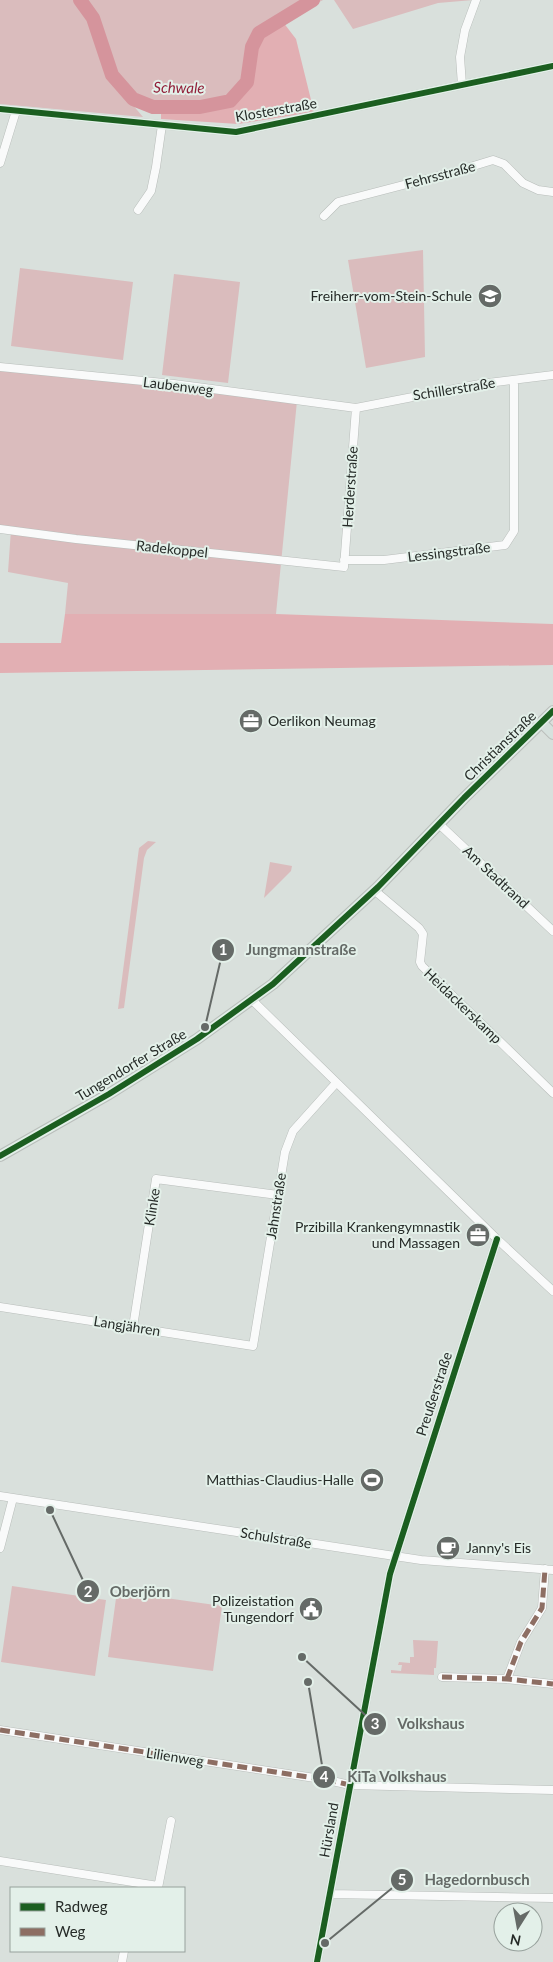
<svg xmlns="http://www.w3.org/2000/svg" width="553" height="1962" font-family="Lato,sans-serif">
	<rect width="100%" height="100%" fill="#d9e0dc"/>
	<path fill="#dabcbd" d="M0 0H323C310 7 269 27 261 38 252 51 256 69 250 83 232 123 166 113 132 104L143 117 0 104Z
		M334 0H473L438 3 353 29Z
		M423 250 425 357 366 368 348 260Z
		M20 268 133 282 123 360 11 346Z
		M174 274 240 282 228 383 162 375Z
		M0 367 297 401 276 614H65L68 583 8 572 11 530 0 529Z
		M148 841 156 842 147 850 144 858 124 1008 118 1009 139 848Z
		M270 862 292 866 291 871 264 898Z
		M12 1586 106 1600 95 1676 1 1662Z
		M117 1591 222 1606 213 1671 108 1657Z
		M413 1640 438 1641 436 1668H434V1675L391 1673V1670L401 1671 402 1665H398L399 1662 410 1663V1657H414Z"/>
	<path fill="#e2afb3" d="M283 22 296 39 314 112 238 124 161 119V111C191 111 235 117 250 83 256 69 252 51 262 38 266 32 277 27 283 22Z
		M65 614H276L553 624V665L0 673V643H61Z"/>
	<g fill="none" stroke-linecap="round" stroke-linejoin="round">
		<path stroke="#d5949c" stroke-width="14" d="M80 0 93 18 112 75 133 99 153 107H200L230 101 247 82 252 47 259 33 313 0"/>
		<g stroke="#b8bdba" stroke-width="9">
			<path id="minor" d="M462 85 460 57 465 30 476 0
				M0 109 236 132 553 66
				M0 163 16 111
				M138 210 151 191 156 167 162 125
				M324 216 338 202 457 171 493 160 504 164 523 183 538 190 553 192
				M0 367 174 384 356 408 480 384 553 375
				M0 529 76 539 344 567 356 408
				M344 560H384L505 545 514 531V380
				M439 824 553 931
				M374 890 419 928 423 934 420 962 422 966 553 1093
				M251 999 497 1239 553 1291
				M0 1307 253 1346 285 1152 293 1131 336 1083
				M133 1327 156 1179 278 1195
				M0 1496 421 1560 553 1570
				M0 1548 13 1498
				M442 1677 507 1679 553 1684
				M507 1679 521 1642 542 1608 545 1569
				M0 1730 328 1780 350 1785 553 1790
				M0 1861 158 1886
				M158 1888 171 1821
				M330 1894 553 1898
				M122 1962 124 1951
				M317 1962 390 1574 497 1239"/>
		</g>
		<g stroke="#babebb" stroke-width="12">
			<path id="major" d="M542 723 553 734
				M0 1156 109 1094 197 1039 273 984 378 887 464 798 553 711"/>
		</g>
		<use href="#minor" stroke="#f9fafa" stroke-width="8"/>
		<use href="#major" stroke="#d6e1dd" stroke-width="10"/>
		<path stroke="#8d6e63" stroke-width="5" stroke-dasharray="10 5" stroke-linecap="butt" d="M442 1677 507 1679 553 1684
			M507 1679 521 1642 542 1608 545 1569
			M0 1730 328 1780 350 1785"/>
		<g stroke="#e3f0e9" stroke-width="9">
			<path id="cycleway" d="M0 109 236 132 553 66
				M0 1156 109 1094 197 1039 273 984 378 887 464 798 553 711
				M317 1962 390 1574 497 1239"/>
		</g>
		<use href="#cycleway" stroke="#1b5e20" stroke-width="6"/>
	</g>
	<defs>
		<g id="school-disc" transform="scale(1.25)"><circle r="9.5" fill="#656a67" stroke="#e3f0e9"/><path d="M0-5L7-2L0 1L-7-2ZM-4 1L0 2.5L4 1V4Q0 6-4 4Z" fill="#fff"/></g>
		<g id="office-disc" transform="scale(1.25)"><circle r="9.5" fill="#656a67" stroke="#e3f0e9"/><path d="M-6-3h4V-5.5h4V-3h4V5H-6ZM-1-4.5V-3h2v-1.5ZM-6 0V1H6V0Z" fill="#fff"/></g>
		<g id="stadium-disc" transform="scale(1.25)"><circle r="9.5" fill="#656a67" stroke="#e3f0e9"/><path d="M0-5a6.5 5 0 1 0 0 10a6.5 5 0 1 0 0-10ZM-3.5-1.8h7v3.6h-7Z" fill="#fff"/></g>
		<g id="cafe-disc" transform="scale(1.25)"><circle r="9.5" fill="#656a67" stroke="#e3f0e9"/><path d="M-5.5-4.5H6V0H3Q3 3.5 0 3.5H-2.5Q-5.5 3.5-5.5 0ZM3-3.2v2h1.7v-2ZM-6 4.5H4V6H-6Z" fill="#fff"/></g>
		<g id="civic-disc" transform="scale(1.25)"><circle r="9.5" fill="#656a67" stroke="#e3f0e9"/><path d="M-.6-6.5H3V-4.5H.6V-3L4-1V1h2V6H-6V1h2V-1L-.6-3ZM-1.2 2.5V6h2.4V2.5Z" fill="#fff"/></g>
	</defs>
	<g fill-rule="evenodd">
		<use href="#school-disc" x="490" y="296"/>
		<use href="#office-disc" x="251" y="721"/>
		<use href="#office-disc" x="478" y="1235"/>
		<use href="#stadium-disc" x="372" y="1480"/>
		<use href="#cafe-disc" x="448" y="1548"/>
		<use href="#civic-disc" x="311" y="1609"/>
	</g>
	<g text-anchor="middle" stroke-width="4" stroke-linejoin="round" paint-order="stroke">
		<g font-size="14" fill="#262b28" stroke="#e3f0e9">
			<text transform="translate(276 110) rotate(-10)" y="5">Klosterstraße</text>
			<text transform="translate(440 175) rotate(-15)" y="5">Fehrsstraße</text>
			<text transform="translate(178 386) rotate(7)" y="5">Laubenweg</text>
			<text transform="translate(454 389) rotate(-9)" y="5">Schillerstraße</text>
			<text transform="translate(350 487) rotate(-86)" y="5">Herderstraße</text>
			<text transform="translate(172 549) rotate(6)" y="5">Radekoppel</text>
			<text transform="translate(449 552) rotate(-7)" y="5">Lessingstraße</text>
			<text transform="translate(500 746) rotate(-44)" y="5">Christianstraße</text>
			<text transform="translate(496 877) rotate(43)" y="5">Am Stadtrand</text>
			<text transform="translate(463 1006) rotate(44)" y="5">Heidackerskamp</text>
			<text transform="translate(131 1065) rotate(-31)" y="5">Tungendorfer Straße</text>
			<text transform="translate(276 1206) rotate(-81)" y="5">Jahnstraße</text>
			<text transform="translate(152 1207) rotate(-81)" y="5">Klinke</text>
			<text transform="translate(127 1326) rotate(9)" y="5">Langjähren</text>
			<text transform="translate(434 1394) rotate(-72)" y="5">Preußerstraße</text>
			<text transform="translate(276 1538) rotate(9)" y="5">Schulstraße</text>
			<text transform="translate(175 1757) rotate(9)" y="5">Lilienweg</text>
			<text transform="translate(329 1830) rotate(-80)" y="5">Hürsland</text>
		</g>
		<g font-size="14" fill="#262b28" stroke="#e3f0e9" text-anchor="end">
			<text x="472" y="301">Freiherr-vom-Stein-Schule</text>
			<text x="268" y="726" text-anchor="start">Oerlikon Neumag</text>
			<text x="460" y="1232">Przibilla Krankengymnastik<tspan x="460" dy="16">und Massagen</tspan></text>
			<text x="354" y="1485">Matthias-Claudius-Halle</text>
			<text x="466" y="1553" text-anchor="start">Janny's Eis</text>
			<text x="294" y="1606">Polizeistation<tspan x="294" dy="16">Tungendorf</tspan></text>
		</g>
		<g font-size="15" font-style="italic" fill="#921f39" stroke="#e3f0e9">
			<text transform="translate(179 88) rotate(1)" y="5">Schwale</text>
		</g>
	</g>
	<path fill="none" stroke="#656a67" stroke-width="2" d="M205 1027L223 950M50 1510L88 1591M302 1657L375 1724M308 1682L324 1777M325 1943L402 1880"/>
	<g fill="#656a67" stroke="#e3f0e9" stroke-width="2">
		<circle cx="205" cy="1027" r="5"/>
		<circle cx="50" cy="1510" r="5"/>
		<circle cx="302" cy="1657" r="5"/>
		<circle cx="308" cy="1682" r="5"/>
		<circle cx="325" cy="1943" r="5"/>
		<circle cx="223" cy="950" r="12"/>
		<circle cx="88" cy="1591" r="12"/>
		<circle cx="375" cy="1724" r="12"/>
		<circle cx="324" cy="1777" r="12"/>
		<circle cx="402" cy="1880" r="12"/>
	</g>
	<g font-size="15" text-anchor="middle" font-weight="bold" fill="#fff">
		<text x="223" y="955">1</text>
		<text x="88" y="1597">2</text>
		<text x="375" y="1729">3</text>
		<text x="324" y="1782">4</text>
		<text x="402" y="1885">5</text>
	</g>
	<g font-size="15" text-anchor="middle" font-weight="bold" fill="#656a67" stroke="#e3f0e9" stroke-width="4" stroke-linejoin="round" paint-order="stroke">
		<text x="301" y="955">Jungmannstraße</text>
		<text x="140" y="1597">Oberjörn</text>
		<text x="431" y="1729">Volkshaus</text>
		<text x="397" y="1782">KiTa Volkshaus</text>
		<text x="477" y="1885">Hagedornbusch</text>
	</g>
	<rect x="10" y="1887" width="175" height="65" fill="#e3f0e9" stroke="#97a19c"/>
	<rect x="20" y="1903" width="25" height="8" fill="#1b5e20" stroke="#97a19c"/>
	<text x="55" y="1912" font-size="15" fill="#262b28">Radweg</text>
	<rect x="20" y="1928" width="25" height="8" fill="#8d6e63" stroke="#97a19c"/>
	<text x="55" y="1937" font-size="15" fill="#262b28">Weg</text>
	<g transform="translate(518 1927) rotate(191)"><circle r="24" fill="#e3f0e9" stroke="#97a19c"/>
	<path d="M0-4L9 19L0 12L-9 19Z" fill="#656a67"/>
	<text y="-8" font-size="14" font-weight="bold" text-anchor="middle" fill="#262b28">N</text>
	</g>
</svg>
